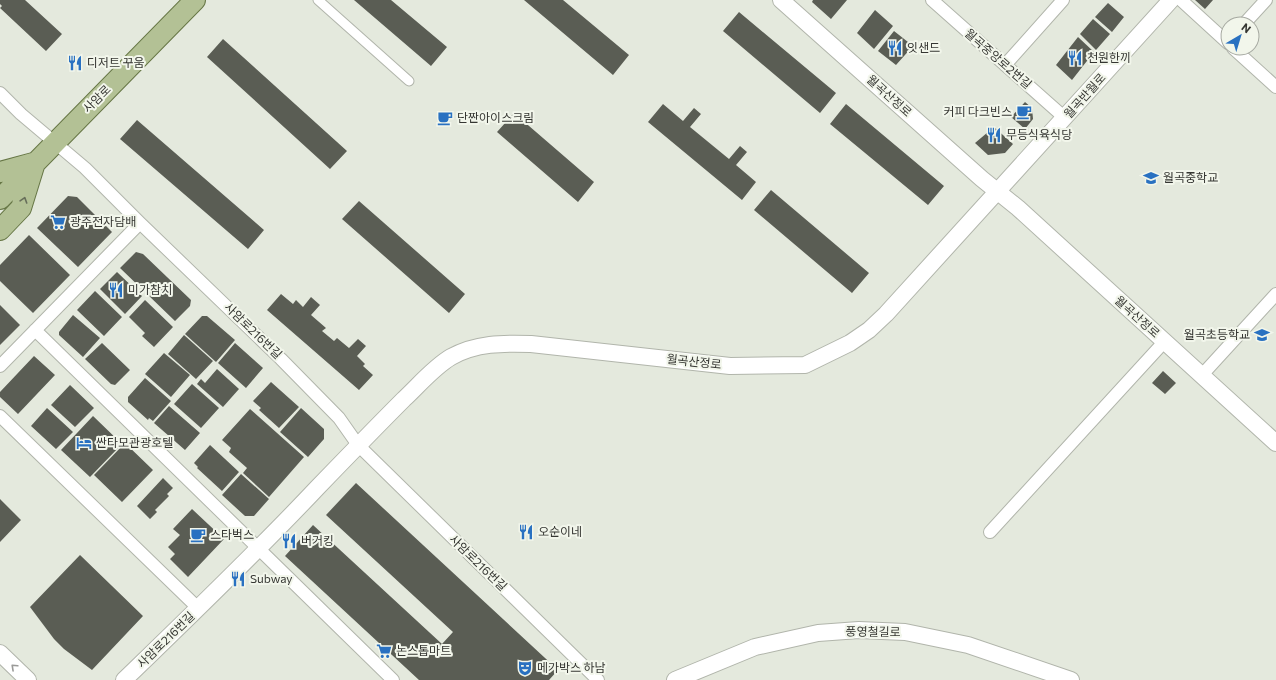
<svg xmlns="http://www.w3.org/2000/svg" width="1276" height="680" font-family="Commissioner,'Noto Sans KR',sans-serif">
	<rect width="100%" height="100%" fill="#e4e9dd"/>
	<path fill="#5a5d54" d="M0 0H25L62 34 46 51 0 8 2 6 0 4Z
		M354 0H391L447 47 431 66Z
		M524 0H563L629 55 613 75Z
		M813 0H847L831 19 812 2Z
		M1195 0H1213L1205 9Z
		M1108 3 1124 17 1112 32 1095 17Z
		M875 10 893 26 874 49 857 33Z
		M739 12 836 93 820 113 723 31Z
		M1093 19 1110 34 1096 50 1080 34Z
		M894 31 913 46 896 65 878 51Z
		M1078 37 1094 52 1072 80 1056 65Z
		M223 39 347 151 330 169 207 57Z
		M1025 102 1032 108 1033 119 1025 129 1011 117Z
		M663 104 683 121 694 108 701 114 690 127 729 159 740 146 747 152 736 165 756 182 742 200 648 122Z
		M846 104 944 186 928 205 830 124Z
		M514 113 594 182 578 202 497 132Z
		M137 120 264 230 248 249 120 139Z
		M994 127 1013 144 1005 153 988 155 975 143Z
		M771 190 869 273 852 293 754 210Z
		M68 196 77 197 112 232 78 267 37 228Z
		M359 201 465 294 449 313 342 219Z
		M29 235 70 275 33 313 0 281V265Z
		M136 252 143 254 191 300 190 306 175 321 120 268Z
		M117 272 142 296 125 314 100 289Z
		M95 291 122 317 104 336 77 310Z
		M281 294 293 304 296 300 303 307 311 297 320 305 311 315 326 328 322 331 334 341 337 338 349 348 358 339 366 346 357 356 365 364 363 366 373 375 359 390 267 310Z
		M145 300 173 327 154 347 142 336 145 333 129 317Z
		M0 305 20 325 0 345Z
		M73 315 100 338 83 357 59 335V332Z
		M202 316H207L235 340 216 362 185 334Z
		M184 335 213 361 196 379 168 354Z
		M102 343 130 370 115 385 111 384 85 359Z
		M235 343 263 368 246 388 218 363Z
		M164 353 190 375 171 397 145 374Z
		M34 356 55 375 18 414 0 397V392Z
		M217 369 239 389 223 407 197 384 201 379 205 383Z
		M1163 371 1176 383 1165 394 1152 383Z
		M145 378 171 401 153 421 149 418 148 420 128 402V397Z
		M271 382 299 407 279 428 259 410 261 408 253 401Z
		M192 384 219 408 201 428 174 404Z
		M70 385 94 408 75 427 51 405Z
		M169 406 200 433 185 450 154 423Z
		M47 408 73 432 56 449 31 426Z
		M301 408 324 429V439L308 457 280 432Z
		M250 409 304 457 269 497 243 473 247 468 229 452 231 448 222 440Z
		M93 416 122 444 90 477 61 450Z
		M125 443 153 470 122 502 94 475Z
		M210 445 239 472 222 491 197 468 198 467 194 463Z
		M241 474 269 499 254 516H245L222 495Z
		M163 478 173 488 167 494 169 496 155 510 157 512 150 519 137 506Z
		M356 483 558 670 549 680H419L285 556 313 525 442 644 453 632 326 515Z
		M0 499 21 520 0 542Z
		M192 509 224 539 188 577 170 559 175 554 168 547 180 535 173 529Z
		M80 555 143 616 92 670 64 649 54 639 30 607Z"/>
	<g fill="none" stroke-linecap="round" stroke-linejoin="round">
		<g stroke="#b1b5ab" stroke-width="11">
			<path id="pedestrian" d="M318 0 409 81"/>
		</g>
		<g stroke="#b1b5ab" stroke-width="14">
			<path id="minor" d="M932 0 1065 118
				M1181 0 1228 43
				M1244 24 1266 0
				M1233 48 1276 87
				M1005 65 1063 0
				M0 93 21 114 85 168 140 223 281 359 339 418 358 445 598 680
				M35 330 393 680
				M0 366 140 223
				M1202 375 1276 294
				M0 416 198 608
				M990 532 1164 342"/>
		</g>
		<g stroke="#b1b5ab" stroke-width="18">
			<path id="tertiary" d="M781 0 982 179 1018 208 1276 443
				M0 653 28 680
				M124 680C189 617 255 554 317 488 346 458 375 428 404 399 419 385 434 367 451 357 476 343 503 343 531 344L730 366 805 365 850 343 869 330 886 314 1171 0
				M675 680 755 647 818 633 859 630 905 632 968 645 1071 680"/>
		</g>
		<g stroke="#667645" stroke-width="22">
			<path id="primary" d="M0 172 33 163
				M0 199 195 0
				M0 230 21 208 34 166"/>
		</g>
		<use href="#pedestrian" stroke="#fff" stroke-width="9"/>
		<use href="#minor" stroke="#fff" stroke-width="12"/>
		<use href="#tertiary" stroke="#fff" stroke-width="16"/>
		<use href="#primary" stroke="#b3c195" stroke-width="20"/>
	</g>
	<defs><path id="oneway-chevron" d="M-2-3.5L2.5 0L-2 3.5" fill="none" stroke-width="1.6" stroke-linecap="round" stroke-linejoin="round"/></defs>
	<use stroke="#676e5a" href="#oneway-chevron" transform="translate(24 200) rotate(-72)"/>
	<use stroke="#9a9a98" href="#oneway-chevron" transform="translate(14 667) rotate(-137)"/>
	<defs>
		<g id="restaurant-bare" transform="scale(1.2)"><path d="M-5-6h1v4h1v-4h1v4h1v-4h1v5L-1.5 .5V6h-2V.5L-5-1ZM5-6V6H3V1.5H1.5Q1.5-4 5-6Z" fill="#2971c1" stroke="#f2f6eb" stroke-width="2.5" paint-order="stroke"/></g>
		<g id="cafe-bare" transform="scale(1.2)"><path d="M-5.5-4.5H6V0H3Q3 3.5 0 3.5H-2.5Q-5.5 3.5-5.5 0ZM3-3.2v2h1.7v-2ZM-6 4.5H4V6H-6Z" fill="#2971c1" stroke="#f2f6eb" stroke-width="2.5" paint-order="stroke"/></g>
		<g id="school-bare" transform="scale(1.2)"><path d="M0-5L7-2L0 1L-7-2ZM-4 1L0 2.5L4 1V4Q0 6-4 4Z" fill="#2971c1" stroke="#f2f6eb" stroke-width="2.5" paint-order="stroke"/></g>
		<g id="supermarket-bare" transform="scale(1.2)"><path d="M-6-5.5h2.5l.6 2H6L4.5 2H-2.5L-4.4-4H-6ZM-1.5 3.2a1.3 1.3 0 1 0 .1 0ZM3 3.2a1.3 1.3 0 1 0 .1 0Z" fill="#2971c1" stroke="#f2f6eb" stroke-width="2.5" paint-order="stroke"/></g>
		<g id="hotel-bare" transform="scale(1.2)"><path d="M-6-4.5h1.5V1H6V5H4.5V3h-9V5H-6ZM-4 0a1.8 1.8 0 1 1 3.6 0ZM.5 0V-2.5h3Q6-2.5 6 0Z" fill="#2971c1" stroke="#f2f6eb" stroke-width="2.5" paint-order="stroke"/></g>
		<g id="theatre-bare" transform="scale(1.2)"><path d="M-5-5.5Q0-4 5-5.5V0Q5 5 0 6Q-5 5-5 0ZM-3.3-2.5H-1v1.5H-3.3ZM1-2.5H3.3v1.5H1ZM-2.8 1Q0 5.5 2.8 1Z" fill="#2971c1" stroke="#f2f6eb" stroke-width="2.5" paint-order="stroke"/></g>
	</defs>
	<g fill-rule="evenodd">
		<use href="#restaurant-bare" x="895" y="48"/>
		<use href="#restaurant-bare" x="1075" y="58"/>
		<use href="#restaurant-bare" x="75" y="63"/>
		<use href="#cafe-bare" x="1024" y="112"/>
		<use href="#cafe-bare" x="445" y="118"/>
		<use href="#restaurant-bare" x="994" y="135"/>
		<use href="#school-bare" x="1151" y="178"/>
		<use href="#supermarket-bare" x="58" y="222"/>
		<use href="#restaurant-bare" x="116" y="290"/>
		<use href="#school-bare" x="1262" y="335"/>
		<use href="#hotel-bare" x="84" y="443"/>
		<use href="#restaurant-bare" x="526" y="532"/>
		<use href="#cafe-bare" x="198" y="535"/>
		<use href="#restaurant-bare" x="289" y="541"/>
		<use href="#restaurant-bare" x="238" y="579"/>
		<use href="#supermarket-bare" x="384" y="651"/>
		<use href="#theatre-bare" x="525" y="668"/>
	</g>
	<g text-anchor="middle" stroke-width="4" stroke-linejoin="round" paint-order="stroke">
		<g font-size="12" fill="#353632" stroke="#f2f6eb" text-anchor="start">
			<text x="907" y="52">잇샌드</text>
			<text x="1087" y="62">천원한끼</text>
			<text x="87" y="67">디저트 꾸움</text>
			<text x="1012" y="116" text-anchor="end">커피 다크빈스</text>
			<text x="457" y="122">단짠아이스크림</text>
			<text x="1006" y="139">무등식육식당</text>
			<text x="1163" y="182">월곡중학교</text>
			<text x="70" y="226">광주전자담배</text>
			<text x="128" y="294">미가참치</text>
			<text x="1250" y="339" text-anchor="end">월곡초등학교</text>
			<text x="96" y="447">싼타모관광호텔</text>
			<text x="538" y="536">오순이네</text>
			<text x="210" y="539">스타벅스</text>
			<text x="301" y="545">버거킹</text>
			<text x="250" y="583">Subway</text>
			<text x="396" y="655">논스톱마트</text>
			<text x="537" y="672">메가박스 하남</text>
		</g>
		<g font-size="12" fill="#353632" stroke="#f2f6eb">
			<text transform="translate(998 59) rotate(41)" y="4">월곡중앙로2번길</text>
			<text transform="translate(889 96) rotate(42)" y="4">월곡산정로</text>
			<text transform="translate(1085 96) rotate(-48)" y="4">월곡반월로</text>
			<text transform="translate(97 99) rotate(-45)" y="4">사암로</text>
			<text transform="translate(1137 317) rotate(42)" y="4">월곡산정로</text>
			<text transform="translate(253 331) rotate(44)" y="4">사암로216번길</text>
			<text transform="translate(694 362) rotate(6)" y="4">월곡산정로</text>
			<text transform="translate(478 563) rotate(44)" y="4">사암로216번길</text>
			<text transform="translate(873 632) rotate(1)" y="4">풍영철길로</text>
			<text transform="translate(166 640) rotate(-44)" y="4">사암로216번길</text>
		</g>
	</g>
	<g transform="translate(1240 36) rotate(38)"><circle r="19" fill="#f2f6eb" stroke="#a6a9a1"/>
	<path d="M0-3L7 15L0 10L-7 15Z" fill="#2971c1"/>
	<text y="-6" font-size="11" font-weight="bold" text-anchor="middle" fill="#353632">N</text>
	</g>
</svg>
